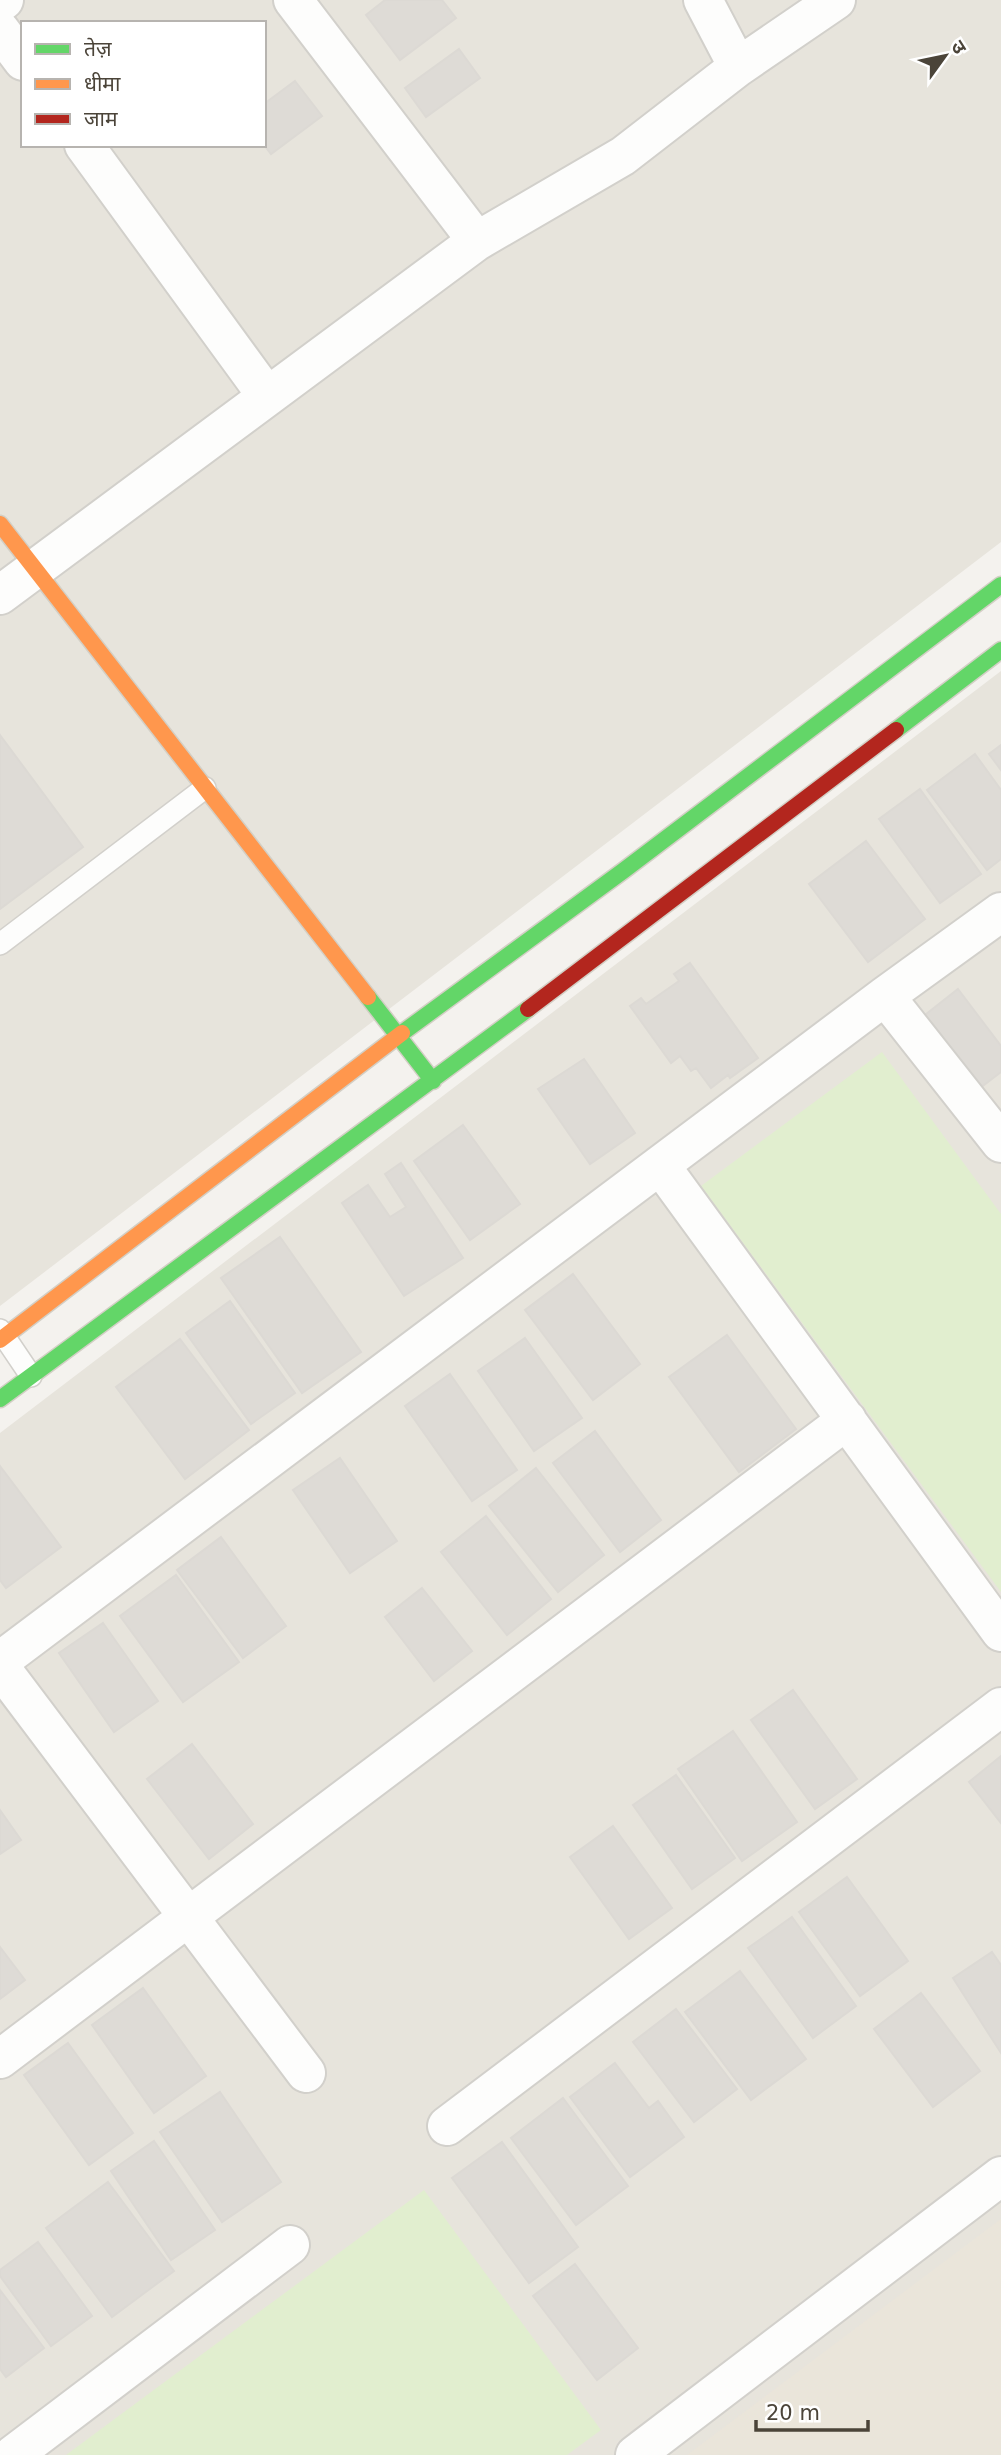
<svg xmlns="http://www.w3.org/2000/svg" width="1001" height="2455" font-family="'DejaVu Sans','Noto Sans Devanagari',sans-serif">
	<rect width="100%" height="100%" fill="#f4f2ee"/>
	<path fill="#e7e4dc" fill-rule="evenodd" d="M0 0H1001V542L0 1306ZM23 23H264V145H23Z
		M1001 671V2455H0V1433Z"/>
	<path fill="#eae5da" d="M1001 2219V2455H687Z"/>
	<path fill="#e1eecf" d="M882 1052 1001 1214V1592L701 1186Z
		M424 2190 601 2430 567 2455H66Z"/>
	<path fill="#dedbd6" stroke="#dcd9d4" stroke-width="2" d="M385 0H442L456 18 400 60 366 15Z
		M459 49 480 78 426 117 405 88Z
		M295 81 322 116 271 154 264 145V104Z
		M0 735 83 847 0 909Z
		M1001 745V770L989 754Z
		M975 754 1001 790V859L987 870 927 790Z
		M920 789 981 874 940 903 879 819Z
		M866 841 925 919 868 962 809 884Z
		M690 963 758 1058 730 1078 728 1075 711 1088 696 1068 691 1071 680 1056 671 1063 630 1006 641 998 646 1004 679 981 674 974Z
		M958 989 1001 1046V1072L980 1088 925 1015Z
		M584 1059 635 1133 590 1164 538 1089Z
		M463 1125 520 1204 470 1240 414 1161Z
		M401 1163 463 1258 404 1296 342 1203 368 1185 390 1217 406 1207 385 1174Z
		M280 1237 361 1352 302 1393 221 1278Z
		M573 1274 640 1364 593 1400 525 1310Z
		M230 1301 295 1393 251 1424 186 1333Z
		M727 1335 796 1429 739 1472 669 1377Z
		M525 1338 582 1418 534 1451 478 1371Z
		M180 1339 249 1430 185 1479 116 1387Z
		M450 1374 517 1470 472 1501 405 1406Z
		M595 1431 661 1520 620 1552 553 1463Z
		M340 1458 397 1541 350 1573 293 1490Z
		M0 1466 61 1547 6 1588 0 1580Z
		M536 1468 604 1555 558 1592 489 1506Z
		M486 1516 551 1599 507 1635 441 1552Z
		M221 1537 286 1626 243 1658 177 1570Z
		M176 1575 239 1662 183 1702 120 1616Z
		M422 1588 472 1651 434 1681 385 1617Z
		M103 1623 158 1701 114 1732 59 1653Z
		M793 1690 857 1779 815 1809 751 1720Z
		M733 1731 797 1822 742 1861 678 1769Z
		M192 1744 253 1824 209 1859 147 1779Z
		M1001 1756V1823L969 1782Z
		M676 1775 735 1858 692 1889 633 1805Z
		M0 1810 21 1840 0 1854Z
		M613 1826 672 1908 629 1939 570 1857Z
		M847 1877 908 1961 860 1996 799 1912Z
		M792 1917 856 2006 813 2038 748 1948Z
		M0 1947 25 1980 0 1999Z
		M992 1952 1001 1965V2053L953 1978Z
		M740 1971 806 2059 751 2100 685 2012Z
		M143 1988 206 2076 154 2113 92 2025Z
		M921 1993 980 2071 933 2107 874 2029Z
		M676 2009 737 2089 694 2122 633 2042Z
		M68 2043 133 2133 89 2165 24 2075Z
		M615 2063 649 2108 658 2101 684 2137 630 2177 570 2097Z
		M220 2092 281 2182 222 2222 160 2132Z
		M563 2098 628 2186 576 2225 511 2138Z
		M154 2141 215 2230 171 2260 111 2171Z
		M502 2142 578 2247 529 2283 452 2178Z
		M108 2182 174 2271 112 2317 46 2228Z
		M38 2242 92 2316 51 2346 0 2276V2270Z
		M575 2264 638 2348 597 2380 533 2296Z
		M0 2290 44 2348 6 2377 0 2369Z"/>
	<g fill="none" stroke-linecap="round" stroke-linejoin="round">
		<g stroke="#d2d0cb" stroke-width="24">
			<path id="lane" d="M0 944 205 788
				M0 1330 31 1376"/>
		</g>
		<g stroke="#d2d0cb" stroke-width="42">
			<path id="street" d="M293 0 477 241
				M703 0 738 67
				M0 3 4 0
				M0 30 23 61
				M84 145 267 396
				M0 595 477 241 623 156 738 67 836 0
				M885 996 1001 1143
				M660 1165 1001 1632
				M0 1661 885 996 1001 912
				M0 1667 306 2073
				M0 2059 847 1420
				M447 2126 1001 1707
				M13 2455 290 2245
				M635 2455 1001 2176"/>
		</g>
		<g stroke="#d3cfc5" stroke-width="19">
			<path id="fast" d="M896 730 1001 650
				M368 997 433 1081
				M402 1033 623 871 1001 585
				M0 1399 528 1009"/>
		</g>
		<g stroke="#d3cfc5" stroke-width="19">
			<path id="slow" d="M0 524 368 997
				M0 1340 402 1033"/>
		</g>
		<g stroke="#d3cfc5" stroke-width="19">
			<path id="jam" d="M528 1009 896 730"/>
		</g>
		<use href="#lane" stroke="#fdfdfc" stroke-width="21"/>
		<use href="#street" stroke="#fdfdfc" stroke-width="38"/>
		<use href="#fast" stroke="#63d668" stroke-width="16"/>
		<use href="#slow" stroke="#ff974d" stroke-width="16"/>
		<use href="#jam" stroke="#b3261e" stroke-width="16"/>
	</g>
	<rect x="21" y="21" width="245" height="126" fill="#ffffff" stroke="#b7b4b0" stroke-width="2"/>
	<rect x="35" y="44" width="35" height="10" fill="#63d668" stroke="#b7b4b0" stroke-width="2"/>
	<text x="84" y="56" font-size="21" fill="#4b4439">तेज़</text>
	<rect x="35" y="79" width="35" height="10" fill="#ff974d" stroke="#b7b4b0" stroke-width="2"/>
	<text x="84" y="91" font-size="21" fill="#4b4439">धीमा</text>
	<rect x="35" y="114" width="35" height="10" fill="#b3261e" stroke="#b7b4b0" stroke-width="2"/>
	<text x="84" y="126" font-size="21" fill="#4b4439">जाम</text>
	<g transform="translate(945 56) rotate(57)" stroke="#ffffff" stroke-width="5" paint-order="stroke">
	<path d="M0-5L12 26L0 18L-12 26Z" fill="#4b4439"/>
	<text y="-10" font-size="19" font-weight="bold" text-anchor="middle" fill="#4b4439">उ</text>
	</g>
	<path d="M756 2420v10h112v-10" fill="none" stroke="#4b4439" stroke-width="3.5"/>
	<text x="766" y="2420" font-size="21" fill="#4b4439" stroke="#ffffff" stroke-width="5" paint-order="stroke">20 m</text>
</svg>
